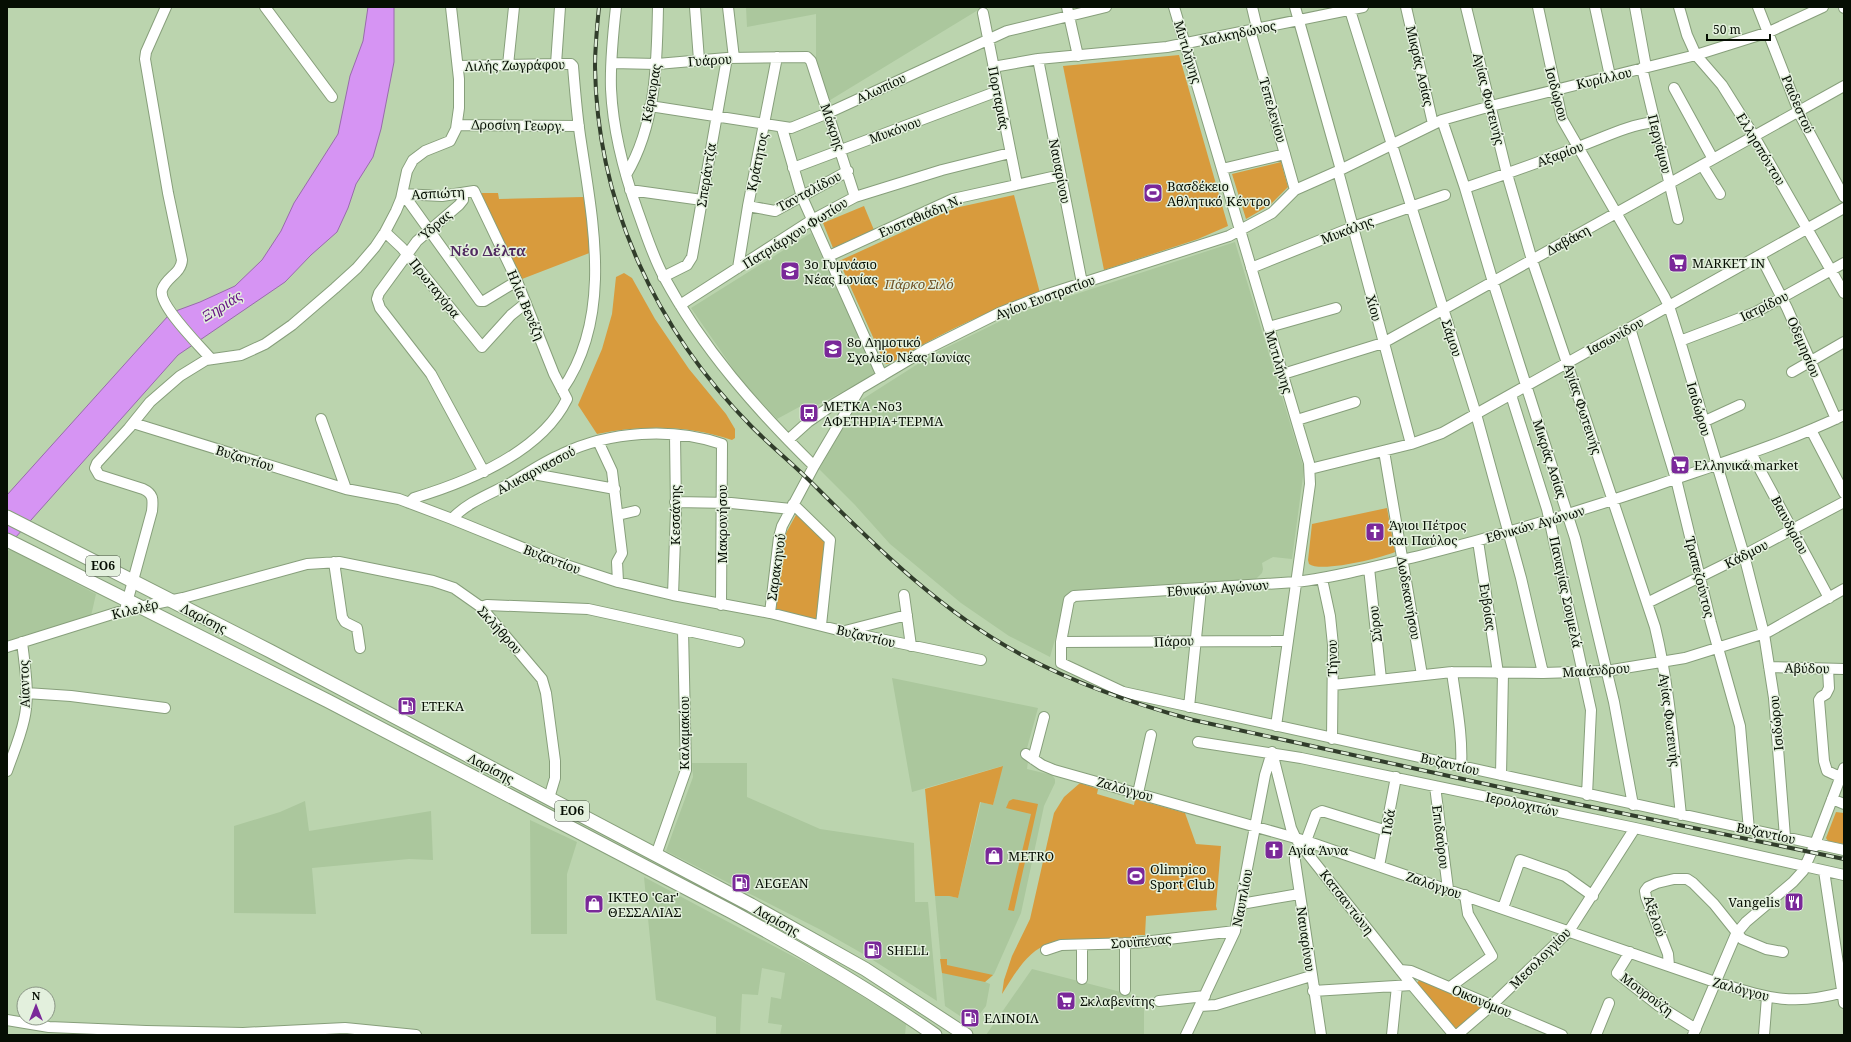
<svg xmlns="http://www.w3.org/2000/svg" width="1851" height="1042" font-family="'Noto Serif',serif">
	<rect width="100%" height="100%" fill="#bbd4ae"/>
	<path fill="#abc79d" d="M746 7H983L827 102 816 69V14L747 27Z
		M811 233 876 374 810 409 801 406 777 419 741 380 691 308Z
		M1235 242 1304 469 1292 559 1273 557 1262 563 1263 569 1262 573 1254 581 1068 593 1050 657 1009 636 961 603 890 544 855 505 819 469 858 402 935 353 1015 314Z
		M10 549 96 594 91 616 7 641V552Z
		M892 678 1038 708 1024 759 1028 761 1027 769 1052 775 1055 779V783L1044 806 1021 913 994 974 985 982 990 984 986 1006 972 1024 945 1006 935 896H949L958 898 981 802 993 805 1002 766 912 792Z
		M692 763H747V797L820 829 914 843 915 902H928L937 1001 865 955 821 930 666 851 693 777Z
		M305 801 309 831 431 811 433 860 409 859 312 868 316 914 234 913V826L280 812Z
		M530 820 577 842 567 874V934H531Z
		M644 877 828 975 906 1024 905 1035H780L782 1025 768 1023 771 997 781 999 785 973 762 968 758 995 742 994 740 1035H716V1017L656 1000Z
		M1032 969 1144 998V1035H986Z"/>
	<path fill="#d89b3d" d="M1179 55 1228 226 1198 239 1104 270 1063 66Z
		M1281 162 1288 187 1270 205 1246 219 1232 174Z
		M583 192 592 252 522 279 480 195 482 193H498L499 199 583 197Z
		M1014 195 1040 293C988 310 937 335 889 364H885L839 261 955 208Z
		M864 206 874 230 833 248 823 223Z
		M624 273 632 278 655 319 689 369 726 414 735 429V438L732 440C687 425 643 425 597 434L578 405 602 349 612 314 616 277Z
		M1387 508 1395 552C1381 558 1321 573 1309 564L1308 560 1312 524Z
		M797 513 828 540 820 612 816 620 776 609 785 535Z
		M1003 766 993 805 980 802 958 898 949 896H935L925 789Z
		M1080 783 1098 789 1097 794 1134 805 1135 799 1185 813 1196 844 1221 846 1216 906 1217 910 1146 916 1145 935H1136V939L1051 943C1027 950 1015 974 1002 994L1004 980 1012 956 1030 919 1054 813 1064 797Z
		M1013 799 1038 804 1014 911 1008 910 1031 814 1006 808 1009 801Z
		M1836 812 1844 813V844L1828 841 1826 838Z
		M940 959H947V965L993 975 985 982 942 973Z
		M1420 979 1484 1007 1457 1030 1417 983Z"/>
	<path fill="#d694f3" stroke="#986cab" d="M368 7H394V62L381 129 373 157 356 184 348 208 337 232 311 255 285 282 178 355 7 547V495L168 316 173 312 200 302 235 286 262 260 281 231 294 203 338 134 350 76 363 41Z"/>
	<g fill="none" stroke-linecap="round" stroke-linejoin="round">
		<g stroke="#879f7b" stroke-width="12">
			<path id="minor" d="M166 7 146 52 145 59 168 193 182 260C181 274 166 277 162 290 158 305 200 346 211 359
				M265 7 332 97
				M616 7C613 34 610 61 611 89 613 131 624 173 638 212 646 234 653 257 664 277 702 348 757 410 814 466
				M695 7 699 60
				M728 7 734 58
				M1067 7 1078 56
				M1174 7 1309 463 1310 484 1276 726
				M1252 7 1257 28
				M1295 7 1341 170
				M1349 7 1476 414 1521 578 1543 673
				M1406 7 1433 124
				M1466 7 1507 174 1532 260 1567 363 1655 627C1670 689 1674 752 1681 815
				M1538 7 1562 119 1664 296 1669 306 1680 341 1744 555 1764 634 1774 698 1785 837
				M1595 7 1610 76
				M1635 7 1646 67
				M1679 7 1687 35 1696 55 1722 85 1754 136 1844 293
				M1758 7 1801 117 1844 197
				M1844 7V8
				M983 13 1017 184
				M1250 30 1295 190
				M1038 59 1082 283
				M612 63 657 64 727 58 807 57 811 61 855 197
				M556 64 560 7
				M508 65 514 7
				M458 66 556 64H571L573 66C575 91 577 117 581 142 593 223 613 317 562 390
				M993 67 1038 59 1167 47 1363 7
				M1642 68 1678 219
				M1674 88 1713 159
				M650 106 791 128 828 113 1007 31 1106 7
				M1442 120 1465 188 1493 282 1575 538 1614 702 1633 805
				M457 125 579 126
				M782 128 802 197 882 376
				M1702 165 1720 194
				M793 168 998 91
				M1222 169 1285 154
				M1338 171 1411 444
				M626 175C656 125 657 64 658 7
				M1465 188C1503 175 1541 162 1578 147 1603 138 1628 125 1654 122
				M630 190 702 200
				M463 193V200L459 205 417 241 379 293 377 299 380 308 431 374 484 472
				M402 194 442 196 474 191 517 281 554 374 567 399C541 452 467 482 414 498L409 503
				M404 195 480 301H484L517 281
				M748 206 775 211 848 171
				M385 232 402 248 482 347 511 315 526 303
				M1760 255 1787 308 1836 419
				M829 256 953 199 1061 175
				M738 268 748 206 777 57
				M1251 268 1353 227 1445 195
				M663 277 687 265 692 257 727 58
				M680 305 812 220 855 197 942 170 1010 153
				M1269 327 1336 308
				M1630 328 1676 479 1711 623 1740 726 1749 830
				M1680 341 1756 312 1844 263
				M1792 372 1844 342
				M1283 374 1383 343 1844 86
				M1511 395 1547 509 1591 710 1587 795
				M1844 415C1783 444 1718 464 1655 486 1578 512 1501 535 1423 555 1381 565 1338 577 1296 582L1074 596 1069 600 1061 642V663L1123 692 1844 850
				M321 419 346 489
				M1297 420 1355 402
				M1703 422 1740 405
				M133 423 346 489 399 499 452 519 560 563 618 582 673 595 770 613 842 631 981 660
				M1811 430 1844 493
				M788 440 808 422 834 404 927 349 999 313 1045 295 1229 236 1272 213 1295 190 1338 171 1442 120 1491 106 1696 55 1769 32 1823 7
				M598 441 612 471 622 553 617 562 618 582
				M1384 451 1422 675
				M1751 453 1829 598
				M1310 469 1411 444 1442 433 1844 208
				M528 473 615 489
				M675 502 731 503 791 509
				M793 504 830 540 821 625
				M618 515 635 511
				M452 519C466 503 490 494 509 484 526 474 543 462 562 454 610 431 672 427 722 444L721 605
				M1478 541 1498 673
				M334 562 342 617 345 622 357 628 360 648
				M1369 568 1381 679
				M1322 579 1330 616 1333 645 1332 739
				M673 595 676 510 675 435
				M904 595 911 646
				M1647 603 1744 555 1844 502
				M481 607 487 605 588 609 739 642
				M125 610 152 511C153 500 154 494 143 489L99 475 95 468 97 463 129 428 150 402 180 376 206 360 241 355 265 344 292 325 335 288 357 268 375 247 385 232 396 211 401 199 407 171 413 160 425 151 450 141 456 129 459 108V79L451 7
				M770 613 779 537 782 526 814 466 859 390
				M845 631 907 615
				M1061 642 1287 641
				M7 647 125 610 183 598 307 564 339 562 433 581 454 588 481 607 542 679 546 693 555 761V778L549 798
				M1769 667 1844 669
				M1828 669 1829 688 1826 694 1821 697 1819 700 1824 761 1827 771 1840 777
				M1452 672C1456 703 1463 735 1461 767
				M1333 685 1452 672 1543 673 1606 671 1685 658 1768 632 1844 589
				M26 693 71 696 165 708
				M1189 707 1201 589
				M1198 742 1301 758 1635 828 1844 875
				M1272 752 1291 828 1296 839 1412 985 1454 1035
				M1026 754 1042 765 1054 770 1306 841 1715 982C1765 997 1791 1007 1844 992
				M1033 759 1044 717
				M7 771C13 754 20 738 24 720 30 695 25 668 22 642
				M1501 775 1503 673
				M1435 786 1448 889
				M1138 793 1151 735
				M1832 799 1844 804
				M1306 841 1316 814 1322 811 1387 831
				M1300 844 1295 856V861L1321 1035
				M656 855 686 770 683 630
				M1379 866 1396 777
				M1824 871 1844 1003
				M1241 904 1299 894
				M1503 908 1520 860 1565 876 1593 896
				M1046 950 1061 945 1135 943 1235 931
				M1630 952 1617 973 1659 1006 1696 1029
				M1669 966 1668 954 1646 897 1645 891 1648 887 1657 883 1674 879H1687L1693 883 1714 904 1742 939 1766 949 1783 952
				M1400 970 1411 971 1562 1035
				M1082 979V945
				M1450 987 1492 956 1468 914 1465 895
				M1125 990V943
				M1313 991 1412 985
				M1159 1001 1205 996
				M1200 1006 1216 1005 1311 976
				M7 1020 49 1027 146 1031 243 1033 345 1028 416 1035
				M1186 1035 1235 931 1265 775 1272 752
				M1392 1035 1397 986
				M1457 1035 1492 1005 1569 931 1635 828
				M1596 1035 1609 1003
				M1693 1035 1736 934 1746 922 1793 882 1803 871 1815 844 1844 768
				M1764 1035 1767 997"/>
		</g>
		<g stroke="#879f7b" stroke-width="15">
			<path id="major" d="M7 517 270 651 751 905 865 969 966 1035
				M7 540 328 701 732 912C802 950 870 990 935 1035"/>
		</g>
		<use href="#minor" stroke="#fff" stroke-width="10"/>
		<use href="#major" stroke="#fff" stroke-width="13"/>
		<g stroke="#313d2b" stroke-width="4">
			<path id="rail" d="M599 7C597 27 595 47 595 67 597 204 656 330 752 427 772 447 794 465 814 485 877 548 945 615 1024 656 1078 685 1135 704 1193 720L1577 804 1844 859"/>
		</g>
		<use href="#rail" stroke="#e3f0dd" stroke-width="2.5" stroke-dasharray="8" stroke-linecap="butt"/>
	</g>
	<defs>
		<g id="stadium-square" transform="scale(1)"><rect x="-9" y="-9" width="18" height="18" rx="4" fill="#7a2899" stroke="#e3f0dd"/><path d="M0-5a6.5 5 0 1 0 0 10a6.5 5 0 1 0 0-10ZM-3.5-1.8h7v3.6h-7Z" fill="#fff"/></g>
		<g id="supermarket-square" transform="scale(1)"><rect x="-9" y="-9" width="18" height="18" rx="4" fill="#7a2899" stroke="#e3f0dd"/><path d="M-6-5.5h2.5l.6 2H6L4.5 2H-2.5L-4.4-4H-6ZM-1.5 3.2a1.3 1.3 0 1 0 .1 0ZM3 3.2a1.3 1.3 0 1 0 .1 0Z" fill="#fff"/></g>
		<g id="school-square" transform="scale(1)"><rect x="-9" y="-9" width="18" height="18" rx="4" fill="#7a2899" stroke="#e3f0dd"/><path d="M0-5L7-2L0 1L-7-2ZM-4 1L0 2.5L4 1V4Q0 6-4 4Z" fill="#fff"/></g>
		<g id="bus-square" transform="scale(1)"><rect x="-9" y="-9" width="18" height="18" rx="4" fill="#7a2899" stroke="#e3f0dd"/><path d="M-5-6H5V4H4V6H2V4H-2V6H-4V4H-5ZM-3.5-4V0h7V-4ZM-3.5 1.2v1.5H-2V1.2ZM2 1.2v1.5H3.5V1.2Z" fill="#fff"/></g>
		<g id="church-square" transform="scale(1)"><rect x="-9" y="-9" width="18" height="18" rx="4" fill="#7a2899" stroke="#e3f0dd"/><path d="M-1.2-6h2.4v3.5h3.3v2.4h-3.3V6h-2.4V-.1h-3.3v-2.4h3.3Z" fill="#fff"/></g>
		<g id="fuel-square" transform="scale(1)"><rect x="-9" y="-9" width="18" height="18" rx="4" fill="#7a2899" stroke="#e3f0dd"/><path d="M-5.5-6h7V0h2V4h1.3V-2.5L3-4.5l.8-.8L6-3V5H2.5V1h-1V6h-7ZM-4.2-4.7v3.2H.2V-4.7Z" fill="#fff"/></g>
		<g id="shop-square" transform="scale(1)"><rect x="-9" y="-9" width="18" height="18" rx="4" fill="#7a2899" stroke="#e3f0dd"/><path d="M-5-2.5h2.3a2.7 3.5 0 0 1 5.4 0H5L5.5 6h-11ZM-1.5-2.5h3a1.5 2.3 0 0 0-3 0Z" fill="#fff"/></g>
		<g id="restaurant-square" transform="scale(1)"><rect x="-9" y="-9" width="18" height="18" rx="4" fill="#7a2899" stroke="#e3f0dd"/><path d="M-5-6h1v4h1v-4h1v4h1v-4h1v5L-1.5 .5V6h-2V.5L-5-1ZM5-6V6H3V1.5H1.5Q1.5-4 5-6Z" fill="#fff"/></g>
	</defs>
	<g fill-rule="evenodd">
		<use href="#stadium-square" x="1153" y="193"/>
		<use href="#supermarket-square" x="1678" y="263"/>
		<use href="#school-square" x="790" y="271"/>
		<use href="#school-square" x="833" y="349"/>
		<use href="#bus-square" x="809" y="413"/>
		<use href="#supermarket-square" x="1680" y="465"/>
		<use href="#church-square" x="1375" y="532"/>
		<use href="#fuel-square" x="407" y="706"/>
		<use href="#church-square" x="1274" y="850"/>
		<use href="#shop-square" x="994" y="856"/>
		<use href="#stadium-square" x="1136" y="876"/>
		<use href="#fuel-square" x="741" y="883"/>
		<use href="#restaurant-square" x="1794" y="902"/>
		<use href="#shop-square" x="594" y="904"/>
		<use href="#fuel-square" x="873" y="950"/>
		<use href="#supermarket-square" x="1066" y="1001"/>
		<use href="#fuel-square" x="970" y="1018"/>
	</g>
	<g text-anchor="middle" stroke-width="3" stroke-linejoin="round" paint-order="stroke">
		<g fill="#e3f0dd" stroke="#485244" stroke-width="1">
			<rect x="86" y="556" width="34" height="20" rx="3"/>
			<rect x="555" y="801" width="34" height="20" rx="3"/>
		</g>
		<g font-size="12" font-weight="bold" fill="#060e03">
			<text x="103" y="570">ΕΟ6</text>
			<text x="572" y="815">ΕΟ6</text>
		</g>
		<g font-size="13" fill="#060e03" stroke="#e3f0dd">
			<text transform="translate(1238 33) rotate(-12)" y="5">Χαλκηδώνος</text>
			<text transform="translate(1188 52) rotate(73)" y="5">Μυτιλήνης</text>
			<text transform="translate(710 60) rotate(-4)" y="5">Γυάρου</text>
			<text transform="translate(515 65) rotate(-1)" y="5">Λιλής Ζωγράφου</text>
			<text transform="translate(1420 66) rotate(77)" y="5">Μικράς Ασίας</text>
			<text transform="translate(1604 78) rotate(-13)" y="5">Κυρίλλου</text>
			<text transform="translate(881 88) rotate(-25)" y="5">Αλωπίου</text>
			<text transform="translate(651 93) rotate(-80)" y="5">Κέρκυρας</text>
			<text transform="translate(1557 94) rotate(75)" y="5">Ισιδώρου</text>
			<text transform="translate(999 98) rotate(79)" y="5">Πορταριάς</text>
			<text transform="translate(1489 99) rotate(76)" y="5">Αγίας Φωτεινής</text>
			<text transform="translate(1798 104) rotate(67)" y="5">Ραιδεστού</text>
			<text transform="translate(1273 110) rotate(74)" y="5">Τεπελενίου</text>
			<text transform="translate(518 125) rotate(1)" y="5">Δροσίνη Γεωργ.</text>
			<text transform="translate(833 127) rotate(71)" y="5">Μάκρης</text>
			<text transform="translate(895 130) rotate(-20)" y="5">Μυκόνου</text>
			<text transform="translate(1660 144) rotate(76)" y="5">Περγάμου</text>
			<text transform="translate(1761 149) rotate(59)" y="5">Ελλησπόντου</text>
			<text transform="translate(1560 154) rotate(-21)" y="5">Αξαρίου</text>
			<text transform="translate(757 162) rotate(-78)" y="5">Κράτητος</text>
			<text transform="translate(1060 171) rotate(79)" y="5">Ναυαρίνου</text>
			<text transform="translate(706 175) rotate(-81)" y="5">Σπεράντζα</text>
			<text transform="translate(809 191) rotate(-28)" y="5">Τανταλίδου</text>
			<text transform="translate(438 193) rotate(-3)" y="5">Ασπιώτη</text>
			<text transform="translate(920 216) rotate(-23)" y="5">Ευσταθιάδη Ν.</text>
			<text transform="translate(435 225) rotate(-41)" y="5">Ύδρας</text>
			<text transform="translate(1347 230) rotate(-21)" y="5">Μυκάλης</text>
			<text transform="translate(795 233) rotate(-32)" y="5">Πατριάρχου Φωτίου</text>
			<text transform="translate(1568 240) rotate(-29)" y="5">Δαβάκη</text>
			<text transform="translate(435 288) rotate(51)" y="5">Πρωταγόρα</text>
			<text transform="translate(1045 297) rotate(-20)" y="5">Αγίου Ευστρατίου</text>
			<text transform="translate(526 305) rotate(67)" y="5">Ηλία Βενέζη</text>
			<text transform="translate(1764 306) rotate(-26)" y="5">Ιατρίδου</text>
			<text transform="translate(1374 308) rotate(75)" y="5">Χίου</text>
			<text transform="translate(1615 336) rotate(-29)" y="5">Ιασωνίδου</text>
			<text transform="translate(1452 338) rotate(72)" y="5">Σάμου</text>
			<text transform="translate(1804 347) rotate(67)" y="5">Οδεμησίου</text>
			<text transform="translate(1279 362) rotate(73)" y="5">Μυτιλήνης</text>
			<text transform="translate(1583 409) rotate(72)" y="5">Αγίας Φωτεινής</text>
			<text transform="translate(1699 409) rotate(74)" y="5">Ισιδώρου</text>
			<text transform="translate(245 458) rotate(17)" y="5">Βυζαντίου</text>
			<text transform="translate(1550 459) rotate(72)" y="5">Μικράς Ασίας</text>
			<text transform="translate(536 470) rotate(-28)" y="5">Αλικαρνασσού</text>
			<text transform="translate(675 515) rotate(-90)" y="5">Κεσσάνης</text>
			<text transform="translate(722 524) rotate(-90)" y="5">Μακρονήσου</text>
			<text transform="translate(1535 524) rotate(-16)" y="5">Εθνικών Αγώνων</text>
			<text transform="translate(1790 525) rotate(62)" y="5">Βαινδιρίου</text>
			<text transform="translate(1746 554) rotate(-27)" y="5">Κάδμου</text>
			<text transform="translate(552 559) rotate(21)" y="5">Βυζαντίου</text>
			<text transform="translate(776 567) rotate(-82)" y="5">Σαρακηνού</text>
			<text transform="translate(1700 577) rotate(76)" y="5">Τραπεζούντος</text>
			<text transform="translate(1218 588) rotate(-4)" y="5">Εθνικών Αγώνων</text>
			<text transform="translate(1566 592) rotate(78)" y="5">Παναγίας Σουμελά</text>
			<text transform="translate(1409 598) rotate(80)" y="5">Δωδεκανήσου</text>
			<text transform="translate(1488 607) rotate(81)" y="5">Ευβοίας</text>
			<text transform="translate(135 609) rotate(-14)" y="5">Κιλελέρ</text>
			<text transform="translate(204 618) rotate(27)" y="5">Λαρίσης</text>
			<text transform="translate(1375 624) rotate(-96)" y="5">Σύρου</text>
			<text transform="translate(500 630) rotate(48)" y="5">Σκλήθρου</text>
			<text transform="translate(866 636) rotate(13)" y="5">Βυζαντίου</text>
			<text transform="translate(1174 641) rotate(-2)" y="5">Πάρου</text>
			<text transform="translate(1332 658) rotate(-91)" y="5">Τήνου</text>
			<text transform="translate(1807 668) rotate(1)" y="5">Αβύδου</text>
			<text transform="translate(1596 670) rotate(-4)" y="5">Μαιάνδρου</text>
			<text transform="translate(24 684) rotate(-92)" y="5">Αίαντος</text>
			<text transform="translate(1670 720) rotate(83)" y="5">Αγίας Φωτεινής</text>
			<text transform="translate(1776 723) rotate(-95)" y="5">Ισιδώρου</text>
			<text transform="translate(684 733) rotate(-90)" y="5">Καλαμακίου</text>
			<text transform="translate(1450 764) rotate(13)" y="5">Βυζαντίου</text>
			<text transform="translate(491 768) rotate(28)" y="5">Λαρίσης</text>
			<text transform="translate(1125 789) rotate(16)" y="5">Ζαλόγγου</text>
			<text transform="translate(1522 804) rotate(12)" y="5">Ιερολοχιτών</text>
			<text transform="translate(1388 822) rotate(-80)" y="5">Γιδά</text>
			<text transform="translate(1766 833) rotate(12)" y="5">Βυζαντίου</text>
			<text transform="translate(1441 837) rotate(83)" y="5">Επιδαύρου</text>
			<text transform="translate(1434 885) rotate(19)" y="5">Ζαλόγγου</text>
			<text transform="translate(1242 898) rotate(-79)" y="5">Ναυπλίου</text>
			<text transform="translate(1347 902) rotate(52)" y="5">Κατσαντώνη</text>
			<text transform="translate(1655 916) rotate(72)" y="5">Αξελού</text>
			<text transform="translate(777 920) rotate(29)" y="5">Λαρίσης</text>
			<text transform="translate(1306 939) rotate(82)" y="5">Ναυαρίνου</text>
			<text transform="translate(1141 941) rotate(-5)" y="5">Σουϊπένας</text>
			<text transform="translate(1540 958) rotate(-45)" y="5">Μεσολογγίου</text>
			<text transform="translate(1741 989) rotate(15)" y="5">Ζαλόγγου</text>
			<text transform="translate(1647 994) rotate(37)" y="5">Μουρούζη</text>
			<text transform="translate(1482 1001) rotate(23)" y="5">Οικονόμου</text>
		</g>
		<g font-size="13" fill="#060e03" stroke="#e3f0dd" text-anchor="start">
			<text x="1167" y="191">Βασδέκειο<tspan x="1167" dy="15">Αθλητικό Κέντρο</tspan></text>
			<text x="1692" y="268">MARKET IN</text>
			<text x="804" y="269">3ο Γυμνάσιο<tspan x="804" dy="15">Νέας Ιωνίας</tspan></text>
			<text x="847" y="347">8ο Δημοτικό<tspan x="847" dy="15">Σχολείο Νέας Ιωνίας</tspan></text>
			<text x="823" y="411">ΜΕΤΚΑ -Νο3<tspan x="823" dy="15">ΑΦΕΤΗΡΙΑ+ΤΕΡΜΑ</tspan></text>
			<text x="1694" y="470">Ελληνικά market</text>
			<text x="1389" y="530">Άγιοι Πέτρος<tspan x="1389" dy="15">και Παύλος</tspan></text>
			<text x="421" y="711">ΕΤΕΚΑ</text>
			<text x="1288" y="855">Αγία Άννα</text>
			<text x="1008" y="861">METRO</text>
			<text x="1150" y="874">Olimpico<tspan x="1150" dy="15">Sport Club</tspan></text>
			<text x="755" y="888">AEGEAN</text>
			<text x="608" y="902">ΙΚΤΕΟ 'Car'<tspan x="608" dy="15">ΘΕΣΣΑΛΙΑΣ</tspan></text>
			<text x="1780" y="907" text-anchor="end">Vangelis</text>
			<text x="887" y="955">SHELL</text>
			<text x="1080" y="1006">Σκλαβενίτης</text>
			<text x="984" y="1023">ΕΛΙΝΟΙΛ</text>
		</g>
		<g font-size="13" font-style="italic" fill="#6f5226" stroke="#e3f0dd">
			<text x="919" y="289">Πάρκο Σιλό</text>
		</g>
		<g font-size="14" font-style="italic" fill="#6a1788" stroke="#e3f0dd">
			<text transform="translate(222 306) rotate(-32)" y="5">Ξηριάς</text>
		</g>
		<g font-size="15" font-weight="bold" fill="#502a60" stroke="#e3f0dd">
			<text x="488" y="256">Νέο Δέλτα</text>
		</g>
	</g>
	<rect width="1851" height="1042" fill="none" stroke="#060e03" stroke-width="16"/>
	<g transform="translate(36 1006)"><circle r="19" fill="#e3f0dd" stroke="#8b9686"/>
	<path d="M0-3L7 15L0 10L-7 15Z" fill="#7a2899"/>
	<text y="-6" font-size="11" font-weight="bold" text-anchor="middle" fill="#060e03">N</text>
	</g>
	<path d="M1707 34v6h63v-6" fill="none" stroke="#060e03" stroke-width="2"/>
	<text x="1713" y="34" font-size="12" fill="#060e03" stroke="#e3f0dd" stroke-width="3" paint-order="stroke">50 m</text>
</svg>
